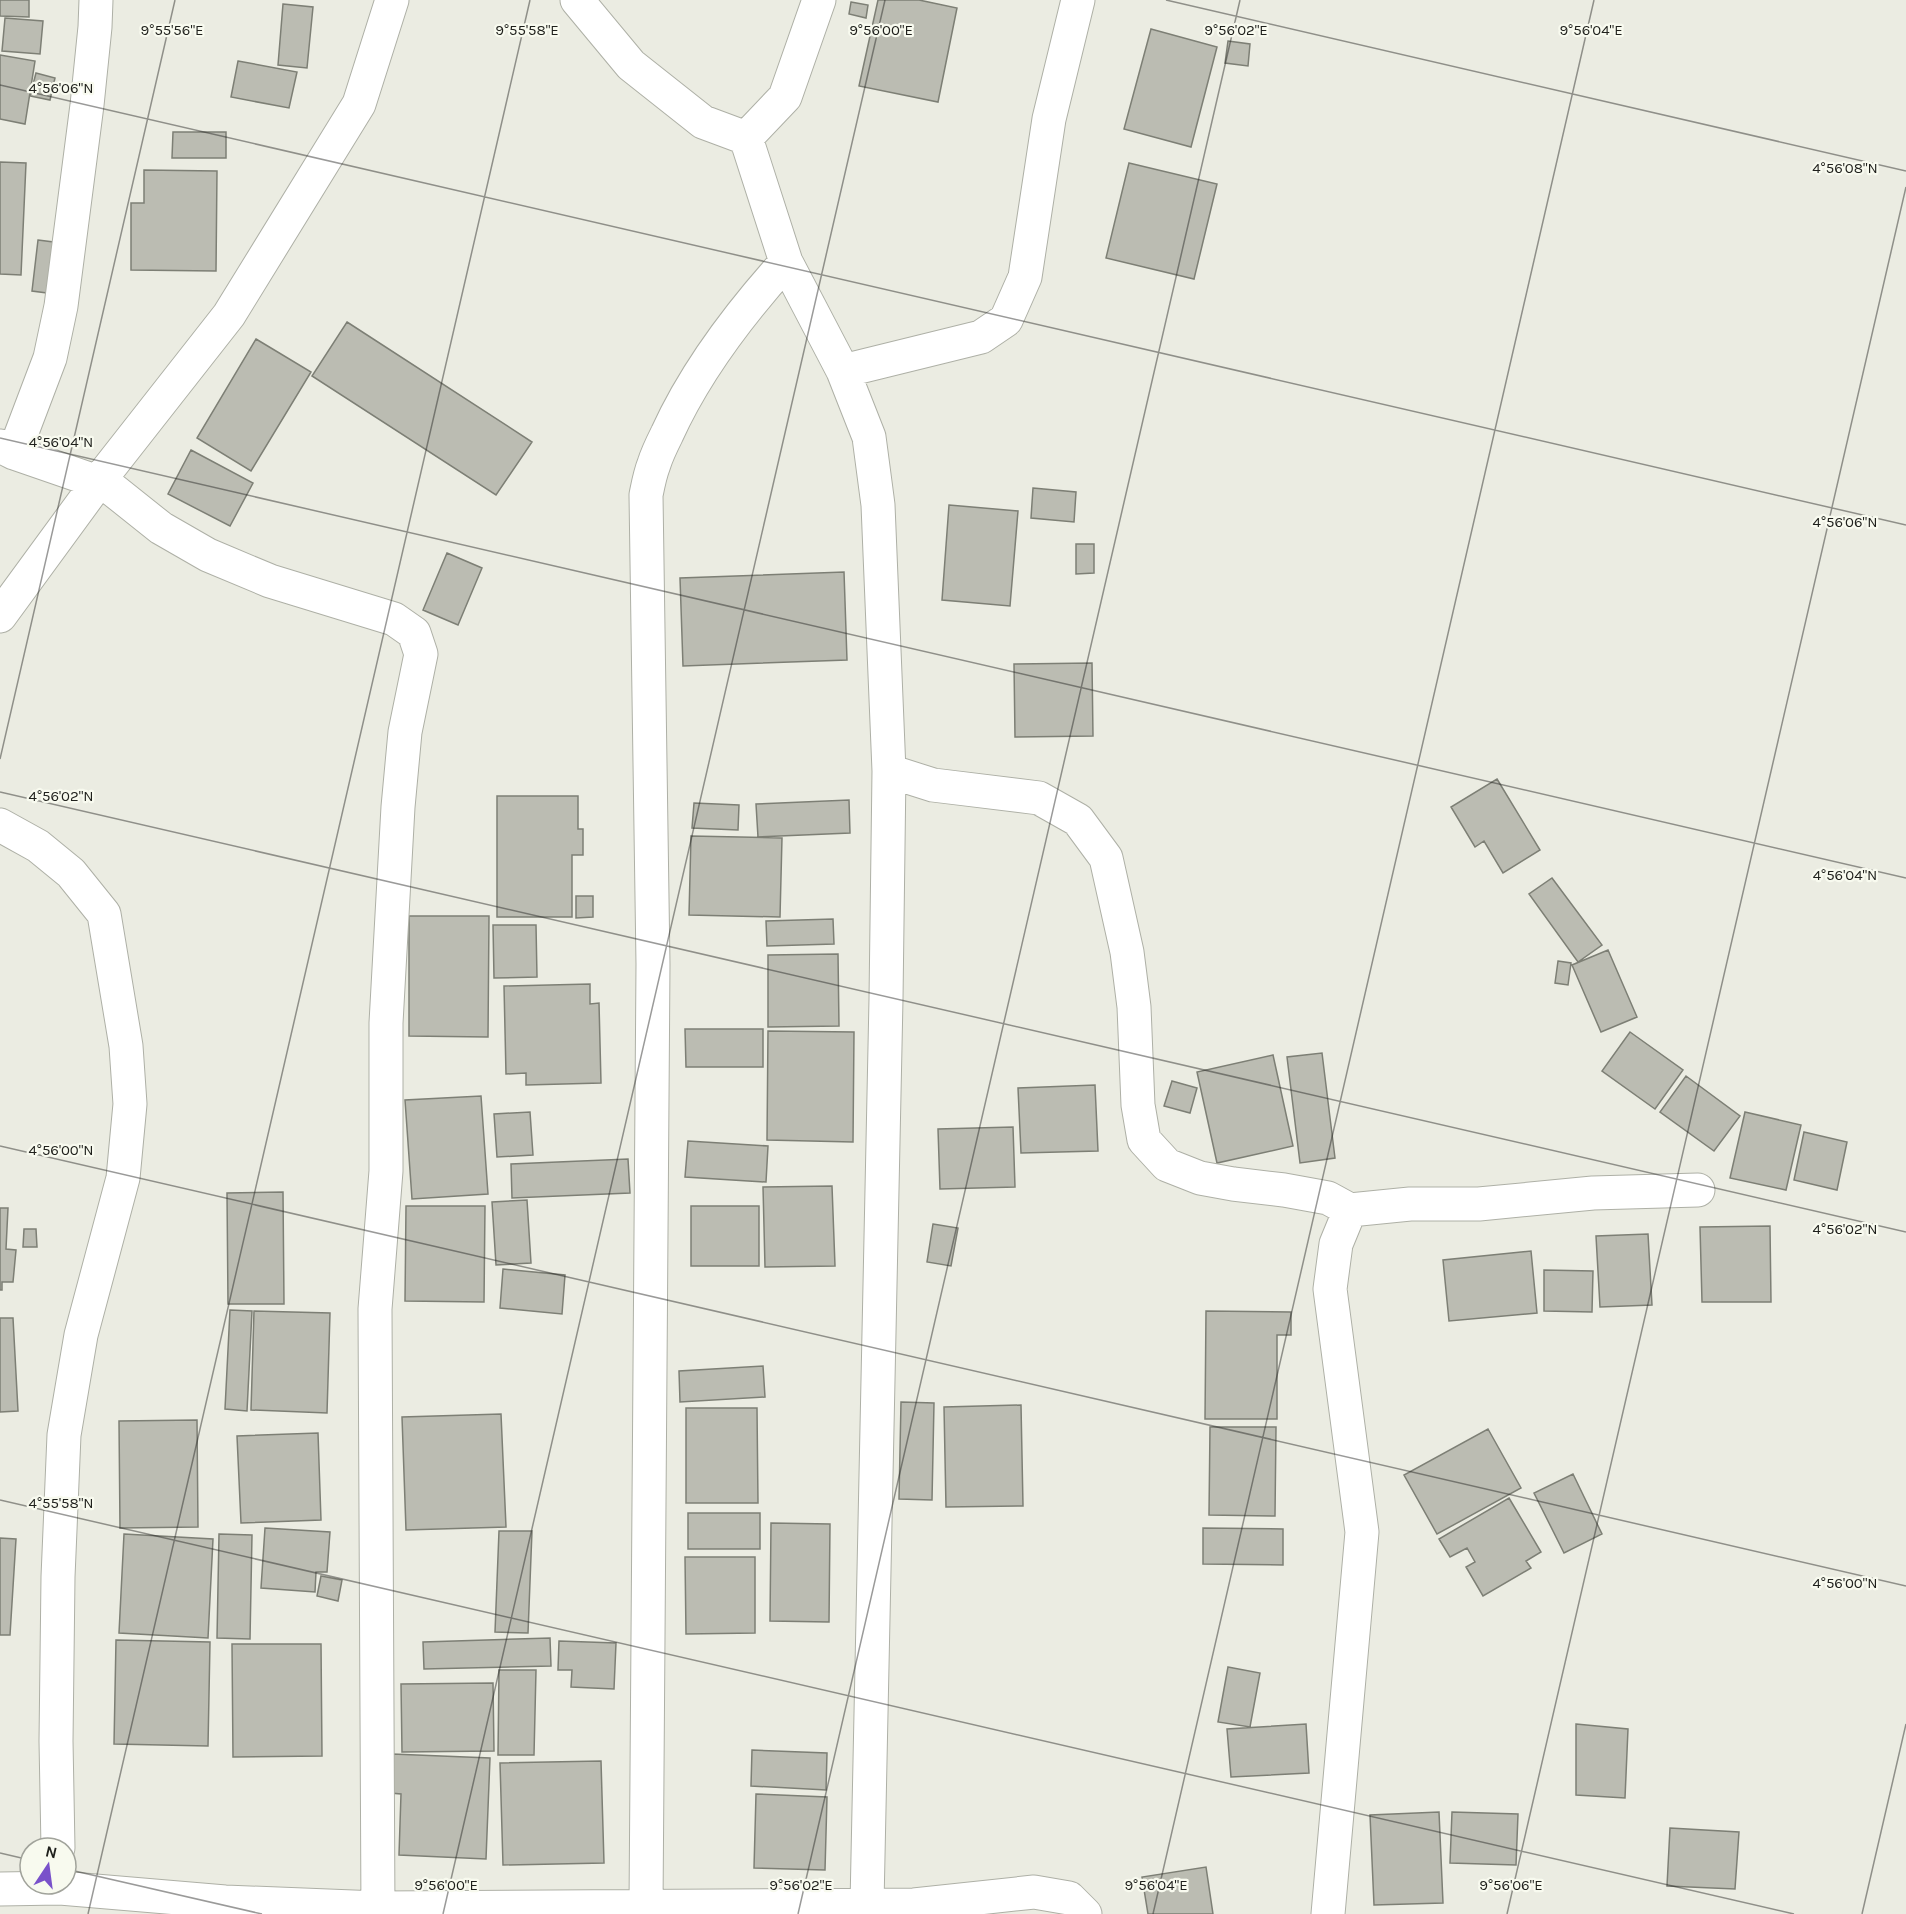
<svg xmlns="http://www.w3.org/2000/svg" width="1906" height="1914" font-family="Karla,sans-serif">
	<rect width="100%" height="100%" fill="#ebece2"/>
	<path fill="#bbbcb2" stroke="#7d7f75" stroke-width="1.5" d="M0 0H29V17L0 16Z
		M878 0H919L957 8 938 102 859 86Z
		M851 2 868 5 866 18 849 14Z
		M283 4 313 7 307 68 278 65Z
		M5 18 43 21 40 54 2 51Z
		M1151 29 1217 47 1191 147 1124 129Z
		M1228 41 1250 44 1248 66 1225 63Z
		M0 55 35 61 25 124 0 119Z
		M238 61 297 72 289 108 231 97Z
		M36 73 55 78 50 100 30 96Z
		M173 132H226V158H172Z
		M0 162 26 163 21 275 0 274Z
		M1129 163 1217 184 1194 279 1106 258Z
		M144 170 217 171 216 271 131 270V203H144Z
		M38 240 69 244 62 295 32 291Z
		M347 322 532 442 496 495 312 376Z
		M256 339 311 372 251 471 197 438Z
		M191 450 253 483 230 526 168 494Z
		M1033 488 1076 492 1074 522 1031 518Z
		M949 505 1018 511 1010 606 942 600Z
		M1076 544H1094V573L1076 574Z
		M447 553 482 568 458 625 423 610Z
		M844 572 847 660 683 666 680 578Z
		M1092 663 1093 736 1015 737 1014 664Z
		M1497 779 1540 850 1503 873 1484 841 1475 847 1451 807Z
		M497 796H578V829H583V855H572V917H497Z
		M849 800 850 833 758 837 756 804Z
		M694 803 739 805 738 830 692 828Z
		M691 836 782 838 780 917 689 915Z
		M1552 878 1602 945 1578 962 1529 894Z
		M576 896H593V917L576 918Z
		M409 916H489L488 1037 409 1036Z
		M833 919 834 944 767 946 766 921Z
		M493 925H536L537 977 494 978Z
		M1608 950 1637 1017 1601 1032 1572 965Z
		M838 954 839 1026 768 1027V955Z
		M1558 961 1571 963 1568 985 1555 983Z
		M590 984V1004L599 1003 601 1083 526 1085V1073L506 1074 504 986Z
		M685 1029H763V1067H686Z
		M768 1031 854 1032 853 1142 767 1140Z
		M1630 1032 1683 1070 1655 1109 1602 1071Z
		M1322 1053 1335 1158 1300 1163 1287 1057Z
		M1273 1055 1293 1146 1217 1163 1197 1072Z
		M1686 1076 1740 1116 1714 1151 1660 1112Z
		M1172 1081 1197 1088 1190 1113 1164 1106Z
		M1095 1085 1098 1151 1021 1153 1018 1088Z
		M481 1096 488 1194 412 1199 405 1100Z
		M530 1112 533 1155 497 1157 494 1114Z
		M1745 1112 1801 1125 1786 1190 1730 1178Z
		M1013 1127 1015 1187 940 1189 938 1129Z
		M1804 1132 1847 1142 1837 1190 1794 1180Z
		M688 1141 768 1146 766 1182 685 1177Z
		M628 1159 630 1193 512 1198 511 1164Z
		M832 1186 835 1266 765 1267 763 1187Z
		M283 1192 284 1304H228L227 1193Z
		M527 1200 531 1263 496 1265 492 1202Z
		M406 1206H485L484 1302 405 1301Z
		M691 1206H759V1266H691Z
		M0 1208H8L6 1249 16 1250 13 1282H2V1290H0Z
		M933 1224 958 1228 951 1266 927 1262Z
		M1770 1226 1771 1302H1702L1700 1227Z
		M24 1229H36L37 1247H23Z
		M1648 1234 1652 1305 1600 1307 1596 1236Z
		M1531 1251 1537 1313 1449 1321 1443 1260Z
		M503 1269 565 1275 562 1314 500 1308Z
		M1544 1270 1593 1271 1592 1312 1544 1311Z
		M230 1310 252 1311 247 1411 225 1409Z
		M254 1311 330 1313 327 1413 251 1410Z
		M1206 1311 1291 1312V1335H1277V1419H1205Z
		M0 1318H13L18 1411 0 1412Z
		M763 1366 765 1397 680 1402 679 1371Z
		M901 1402 934 1403 932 1500 899 1499Z
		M1021 1405 1023 1506 946 1507 944 1407Z
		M686 1408H757L758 1503H686Z
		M501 1414 506 1527 406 1530 402 1417Z
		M197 1420 198 1527 120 1528 119 1421Z
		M1210 1427H1276L1275 1516 1209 1515Z
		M1488 1429 1521 1488 1437 1534 1404 1475Z
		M318 1433 321 1520 241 1523 237 1436Z
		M1573 1474 1602 1534 1564 1553 1534 1493Z
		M1509 1498 1541 1552 1526 1561 1531 1568 1483 1596 1466 1567 1475 1562 1467 1548 1450 1557 1439 1539Z
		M688 1513H760V1549H688Z
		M771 1523 830 1524 829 1622 770 1621Z
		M265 1528 330 1532 327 1572H316L315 1592 261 1588Z
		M1203 1528 1283 1529V1565L1203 1564Z
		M499 1531H532L528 1633 495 1632Z
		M124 1534 213 1539 208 1638 119 1633Z
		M219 1534 252 1535 250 1639 217 1638Z
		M0 1538 16 1539 10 1635H0Z
		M685 1557H755V1633L686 1634Z
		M321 1576 342 1580 338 1601 317 1596Z
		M550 1638 551 1666 424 1669 423 1642Z
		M116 1640 210 1642 208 1746 114 1744Z
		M559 1641 616 1643 614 1689 571 1687 572 1670H558Z
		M232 1644H321L322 1756 233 1757Z
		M1228 1667 1260 1673 1250 1727 1218 1722Z
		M499 1670H536L534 1755H498Z
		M493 1683 494 1751 402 1752 401 1684Z
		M1306 1724 1309 1773 1231 1777 1227 1729Z
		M1576 1724 1628 1729 1625 1798 1576 1795Z
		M752 1750 827 1753 826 1790 751 1786Z
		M392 1754 490 1758 486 1859 399 1855 401 1794 390 1793Z
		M601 1761 604 1863 503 1865 500 1763Z
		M756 1794 827 1797 825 1870 754 1868Z
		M1439 1812 1443 1903 1374 1905 1370 1815Z
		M1452 1812 1518 1814 1516 1865 1450 1863Z
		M1670 1828 1739 1832 1735 1889 1667 1886Z
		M1206 1867 1213 1914H1148L1142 1877Z"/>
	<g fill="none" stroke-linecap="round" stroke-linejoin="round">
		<g stroke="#aeb0a6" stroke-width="35">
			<path id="minor" d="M577 0 631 65 703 122 746 138
				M819 0 785 97 746 138 786 262 843 371 869 437 878 505 889 771 886 999 867 1904 872 1914
				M843 371 981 337 1006 320 1025 277 1049 119 1078 0
				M0 446 14 453 98 482 112 489 161 528 208 555 270 581 394 619 414 633 421 654 405 732 398 807 386 1023V1171L375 1309 378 1914
				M14 453 50 358 61 306 87 105 95 27 96 0
				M0 616 98 482 229 315 359 104 392 0
				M889 771 933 785 1039 798 1078 820 1106 858 1127 952 1134 1007 1138 1105 1144 1140 1167 1165 1200 1178 1233 1184 1284 1190 1328 1198 1350 1210
				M0 825 38 846 71 873 104 914 126 1046 130 1104 123 1178 81 1335 64 1435 58 1577 56 1741 58 1848
				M0 1889 60 1888 225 1902 378 1908 914 1905 1034 1892 1069 1898 1085 1914
				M646 1907 653 964 646 495C648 485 650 474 654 464 657 454 662 444 667 434 696 370 739 314 786 262
				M1328 1914 1362 1532 1330 1289 1336 1244 1350 1210 1410 1204H1479L1593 1193 1698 1190"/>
		</g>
		<use href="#minor" stroke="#fff" stroke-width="33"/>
	</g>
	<path fill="none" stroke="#1f201c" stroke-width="1.5" stroke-opacity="0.45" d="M1166 0 1906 171M0 85 1906 525M0 438 1906 878M0 759 175 0M0 792 1906 1232M0 1146 1906 1586M0 1500 1794 1914M0 1853 30 1860M66 1869 262 1914M88 1914 530 0M443 1914 885 0M798 1914 1240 0M1153 1914 1594 0M1507 1914 1906 187M1862 1914 1906 1724"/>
	<g font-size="15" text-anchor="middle" fill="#1f201c" stroke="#f8faef" stroke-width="4.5" stroke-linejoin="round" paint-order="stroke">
		<text x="172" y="35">9°55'56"E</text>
		<text x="527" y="35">9°55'58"E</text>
		<text x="881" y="35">9°56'00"E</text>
		<text x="1236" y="35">9°56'02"E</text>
		<text x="1591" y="35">9°56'04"E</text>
		<text x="61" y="93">4°56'06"N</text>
		<text x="1845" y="173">4°56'08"N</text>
		<text x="61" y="447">4°56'04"N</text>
		<text x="1845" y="527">4°56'06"N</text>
		<text x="61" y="801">4°56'02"N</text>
		<text x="1845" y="880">4°56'04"N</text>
		<text x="61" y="1155">4°56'00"N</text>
		<text x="1845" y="1234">4°56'02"N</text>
		<text x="61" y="1508">4°55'58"N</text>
		<text x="1845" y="1588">4°56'00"N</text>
		<text x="446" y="1890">9°56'00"E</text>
		<text x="801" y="1890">9°56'02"E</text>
		<text x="1156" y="1890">9°56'04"E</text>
		<text x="1511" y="1890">9°56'06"E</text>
	</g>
	<g transform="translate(48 1866) rotate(13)"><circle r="28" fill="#f8faef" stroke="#a1a39b" stroke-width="1.5"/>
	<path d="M0-4.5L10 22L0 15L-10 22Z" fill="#7951ca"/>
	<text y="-9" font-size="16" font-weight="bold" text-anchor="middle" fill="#1f201c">N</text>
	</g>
</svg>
